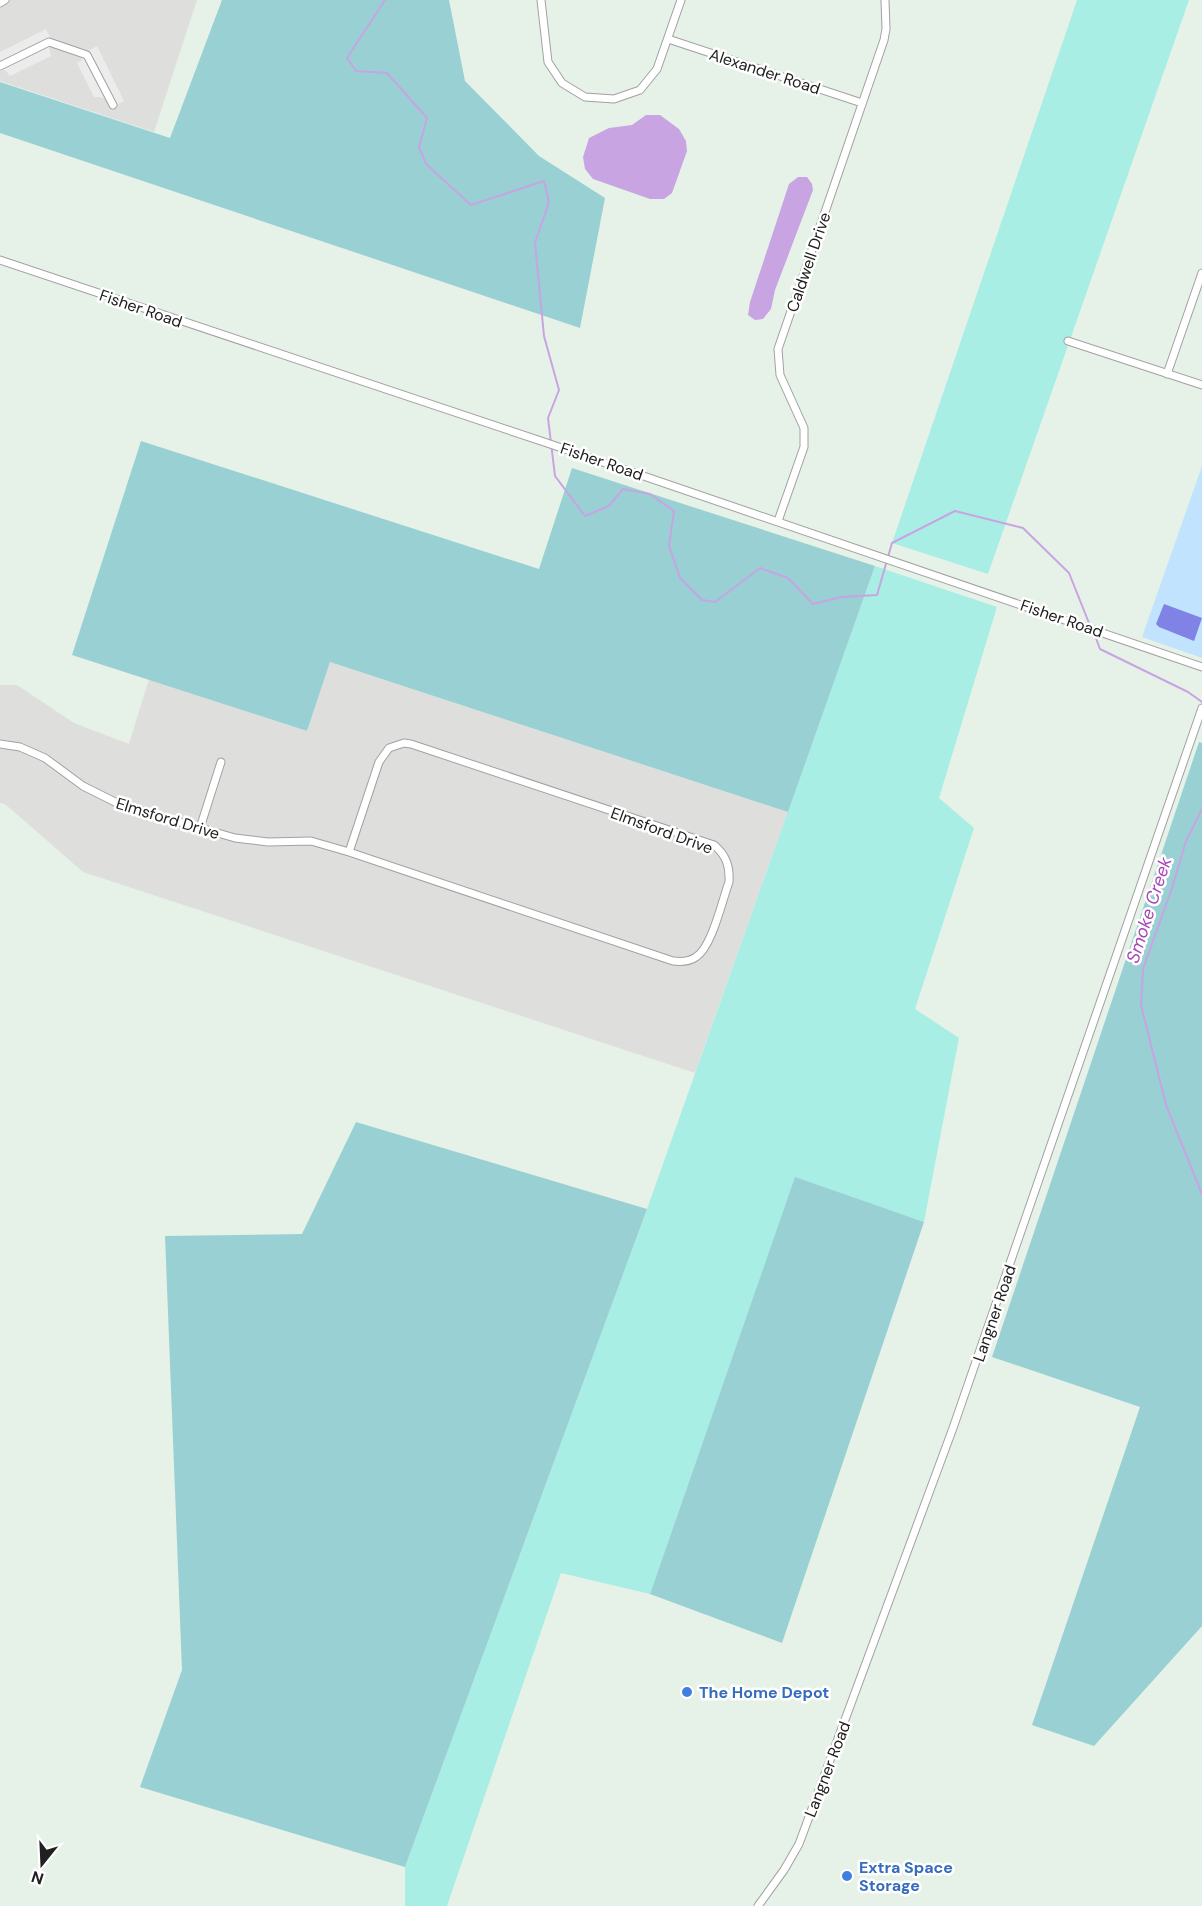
<svg xmlns="http://www.w3.org/2000/svg" width="1202" height="1906" font-family="'DM Sans',sans-serif">
	<rect width="100%" height="100%" fill="#e6f2e7"/>
	<path fill="#dedfdd" d="M0 0H197L154 132 0 81Z
		M330 662 788 812 695 1073 83 872 5 804 0 803V685H17L74 723 129 744 149 679 307 731Z"/>
	<path fill="#a9eee5" d="M1077 0H1189L988 574 892 543Z
		M875 566 997 607 939 798 974 828 915 1009 959 1038 924 1222 795 1178 650 1594 561 1573 447 1906H405V1867L647 1209Z"/>
	<path fill="#98d0d4" d="M222 0H449L465 81 539 156 605 198 580 328 0 133V82L170 138Z
		M141 441 539 569 572 468 875 566 788 812 330 662 307 731 72 655Z
		M1199 742 1202 743V1626L1094 1746 1032 1725 1140 1407 992 1357Z
		M356 1122 647 1209 405 1867 140 1787 182 1670 165 1236 302 1234Z
		M795 1177 924 1222 782 1643 650 1594Z"/>
	<path fill="#c2e3fd" d="M1202 466V658L1142 637Z"/>
	<path fill="#8082e5" d="M1164 604 1202 618 1194 641 1159 627 1156 624Z"/>
	<path fill="#ececec" d="M46 29 50 37 49 48 51 56 10 76 5 70 0 71V52Z
		M97 46 124 101 118 104 101 97H94L77 63 82 60 80 56Z"/>
	<path fill="#c8a4e2" d="M646 115H660L679 129 686 141 687 151 672 193 664 199H650L593 179 585 169 583 157 589 138 609 128 632 125Z
		M798 177H807L812 184 813 190 775 290 771 309 763 319 755 320 748 315 750 302 789 184Z"/>
	<g fill="none" stroke-linecap="round" stroke-linejoin="round">
		<path stroke="#c8a4e2" stroke-width="2" d="M385 0 347 58 356 71 387 73 427 118 419 147 426 164 471 205 544 181 549 202 535 243 544 336 559 390 548 418 555 476 585 516 609 506 623 489 650 494 674 511 669 546 680 578 702 600 715 602 760 568 788 578 813 604 841 597 877 595 892 543 955 511 1023 528 1069 573 1091 628
			M1094 633 1100 649 1188 692 1202 702
			M1202 809 1186 841 1172 888 1143 969 1141 1005 1166 1105 1202 1194"/>
		<g stroke="#a1a1a1" stroke-width="9">
			<path id="minor" d="M541 0 548 62 562 83 585 97 614 99 640 90 657 69 681 0
				M0 3 5 0
				M668 39 862 103
				M0 66 49 42 87 55 113 105
				M0 260 547 443 1202 667
				M1068 341 1202 385
				M1167 374 1202 273
				M778 521 804 447V428L780 375 778 349 884 40 886 29 885 0
				M404 743 411 744 714 845C726 855 730 866 729 882 722 901 712 947 696 957 689 962 681 962 673 961L349 852 379 762 389 748Z
				M0 744 20 747 45 758 83 786 121 805 235 838 268 842 311 841 349 852
				M200 828 221 762
				M758 1906 784 1870 799 1844 953 1428 1202 708"/>
		</g>
		<use href="#minor" stroke="#fff" stroke-width="7"/>
	</g>
	<g fill="#3f7fe0" stroke="#fff" stroke-width="2">
		<circle cx="687" cy="1692" r="6"/>
		<circle cx="847" cy="1876" r="6"/>
	</g>
	<g text-anchor="middle" stroke-width="5" stroke-linejoin="round" paint-order="stroke">
		<g font-size="16" fill="#202020" stroke="#fff">
			<text transform="translate(765 71) rotate(18)" y="6">Alexander Road</text>
			<text transform="translate(808 262) rotate(-71)" y="6">Caldwell Drive</text>
			<text transform="translate(141 308) rotate(19)" y="6">Fisher Road</text>
			<text transform="translate(602 461) rotate(19)" y="6">Fisher Road</text>
			<text transform="translate(1062 618) rotate(19)" y="6">Fisher Road</text>
			<text transform="translate(168 818) rotate(17)" y="6">Elmsford Drive</text>
			<text transform="translate(662 830) rotate(20)" y="6">Elmsford Drive</text>
			<text transform="translate(994 1313) rotate(-71)" y="6">Langner Road</text>
			<text transform="translate(827 1769) rotate(-69)" y="6">Langner Road</text>
		</g>
		<g font-size="16" font-weight="bold" fill="#366cbe" stroke="#fff" text-anchor="start">
			<text x="699" y="1698">The Home Depot</text>
			<text x="859" y="1873">Extra Space<tspan x="859" dy="18">Storage</tspan></text>
		</g>
		<g font-size="18" font-style="italic" fill="#a845b8" stroke="#fff">
			<text transform="translate(1149 910) rotate(-72)" y="6">Smoke Creek</text>
		</g>
	</g>
	<g transform="translate(42 1864) rotate(198)" stroke="#ffffff" stroke-width="4.5" paint-order="stroke">
	<path d="M0-4.5L10 22L0 15L-10 22Z" fill="#202020"/>
	<text y="-9" font-size="16" font-weight="bold" text-anchor="middle" fill="#202020">N</text>
	</g>
</svg>
